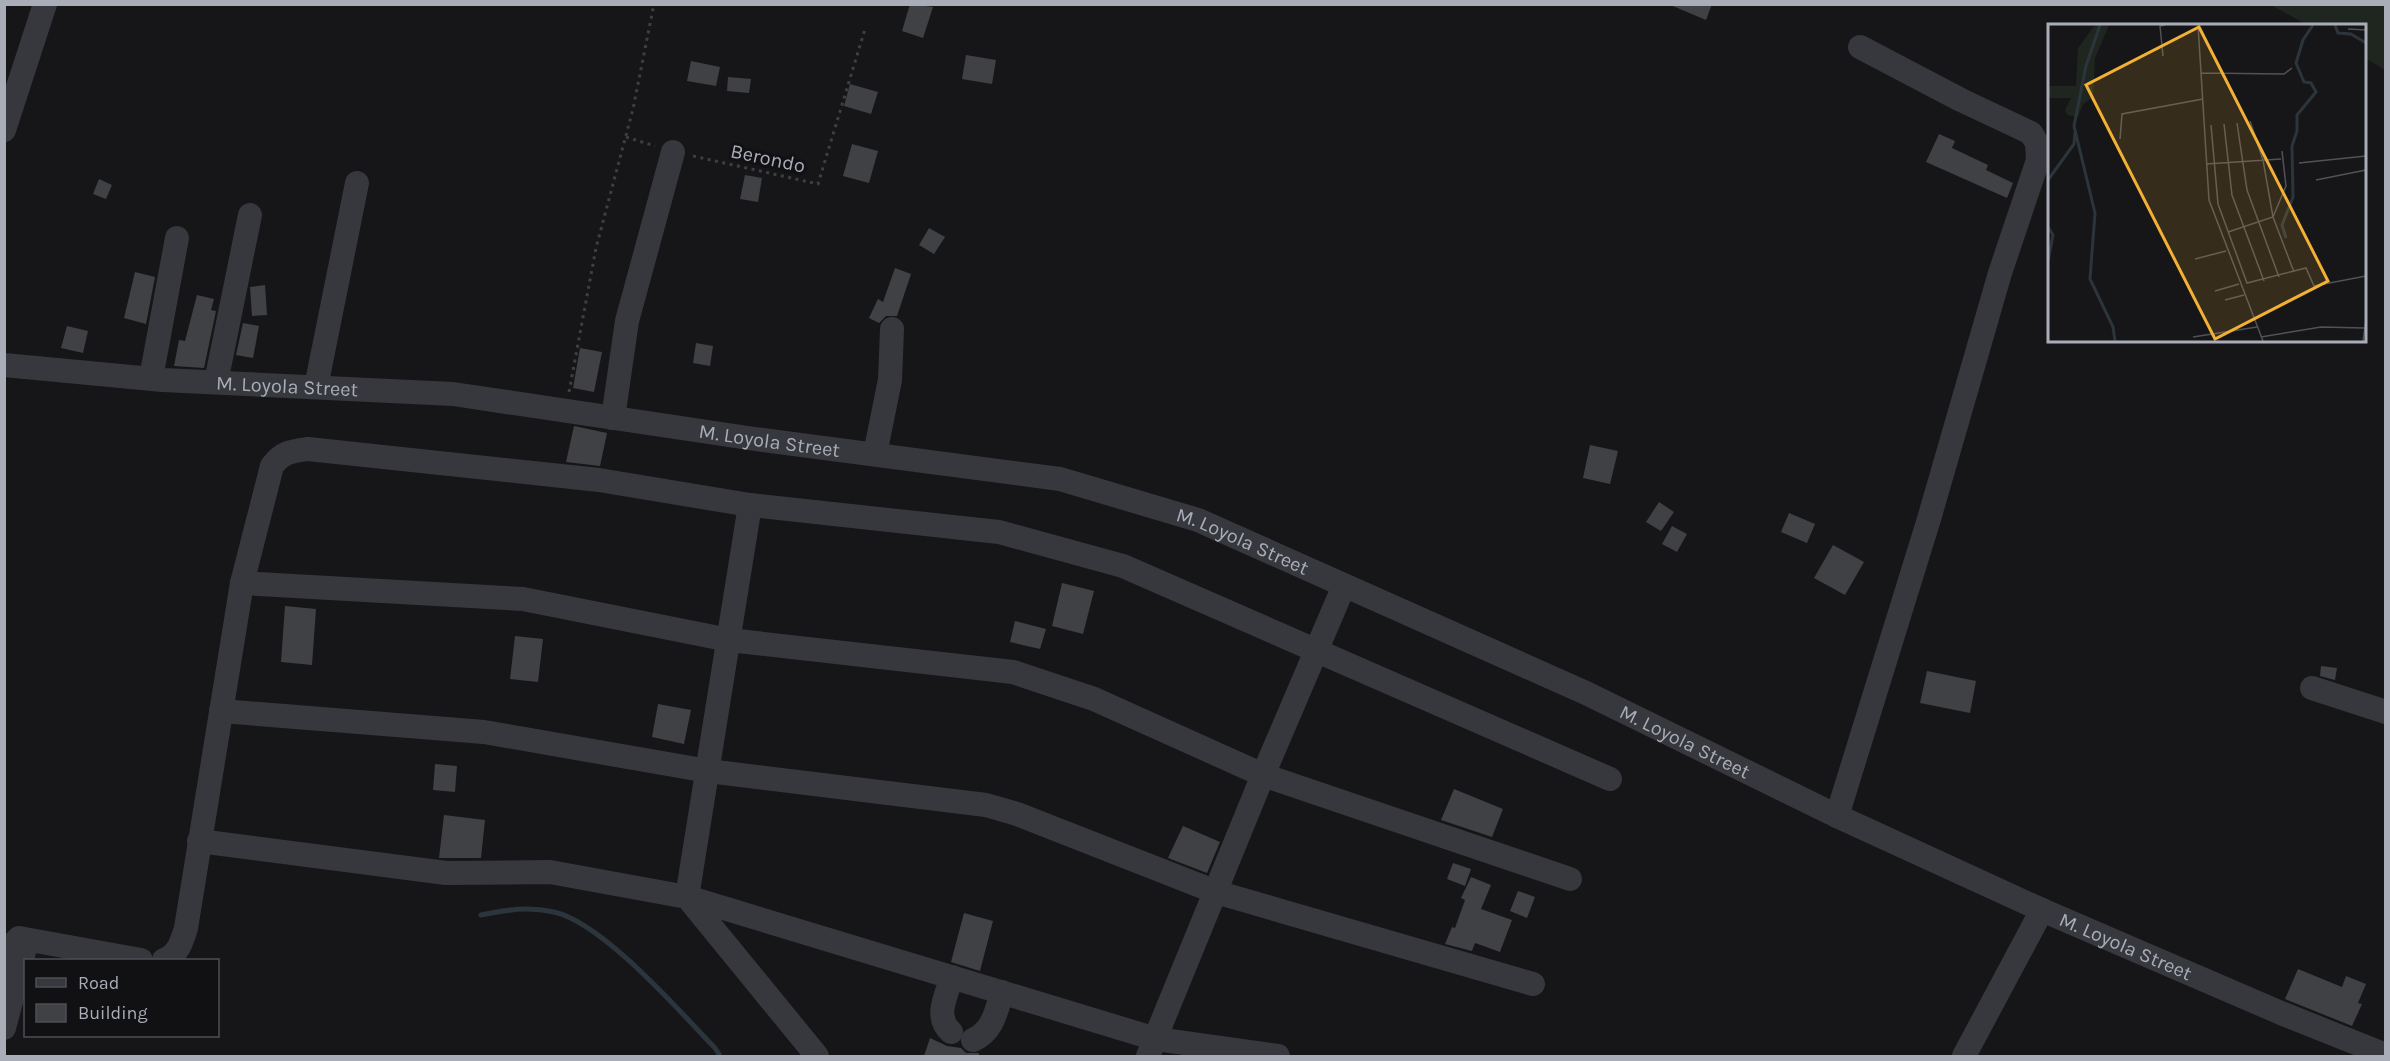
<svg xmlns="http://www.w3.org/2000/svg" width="2390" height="1061" font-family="Karla,sans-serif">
	<rect width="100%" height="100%" fill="#161618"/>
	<path fill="#1e261f" d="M2271 5H2385V70L2365 58 2364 26 2307 25Z"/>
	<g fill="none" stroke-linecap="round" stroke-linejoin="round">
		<path stroke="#2c353c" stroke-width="5" d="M481 915C507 910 527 906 554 912 603 923 679 1011 715 1048L720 1056"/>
	</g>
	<path fill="#404145" d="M910 4 933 7 923 38 902 31Z
		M1668 4H1712L1706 20Z
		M966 55 996 60 992 84 962 79Z
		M691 61 720 67 716 86 687 81Z
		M728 77 751 79 749 93 727 91Z
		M850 84 878 92 871 114 844 106Z
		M1939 134 1955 141 1952 148 1988 165 1986 170 2013 183 2007 198 1926 162Z
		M852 144 878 151 869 183 843 176Z
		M745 175 762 178 758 202 740 199Z
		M99 179 112 185 106 199 93 194Z
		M929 228 945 237 934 254 919 245Z
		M895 268 911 274 897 316H886L879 323 869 318 878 299 883 302Z
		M135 272 155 277 146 324 124 318Z
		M265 285 267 315 252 316 250 287Z
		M197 295 214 299 211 310 216 311 204 368 174 366 179 340 185 341Z
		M243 323 259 326 253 358 236 355Z
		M67 326 88 331 83 353 61 348Z
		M696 343 713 346 710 366 693 363Z
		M580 348 602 352 594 392 573 388Z
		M574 426 607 433 600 466 566 462Z
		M1590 445 1618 451 1610 484 1583 478Z
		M1659 502 1674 512 1661 531 1646 522Z
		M1789 513 1815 524 1807 543 1781 532Z
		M1672 526 1687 534 1677 552 1662 544Z
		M1833 545 1864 562 1845 595 1814 578Z
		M1062 583 1094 591 1083 634 1052 626Z
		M285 606 316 609 312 665 281 662Z
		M1015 621 1046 629 1040 649 1010 642Z
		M515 636 543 639 538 682 510 679Z
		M2321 666 2337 668 2335 680 2320 676Z
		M1927 671 1976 681 1970 713 1920 703Z
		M658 704 691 710 684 744 652 737Z
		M435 764 457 766 455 792 433 790Z
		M1454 789 1503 809 1492 837 1441 820Z
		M444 815 485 820 481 858H439Z
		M1183 826 1220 842 1207 873 1168 858Z
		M1453 863 1471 869 1465 886 1447 879Z
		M1471 877 1491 885 1481 909 1512 920 1500 952 1475 943 1472 951 1445 944 1452 927 1455 928 1465 900 1461 898Z
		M1518 891 1535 897 1527 918 1510 911Z
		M964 913 993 921 980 971 951 962Z
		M2298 969 2342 987 2346 976 2366 984 2358 1003 2362 1004 2352 1026 2285 999Z
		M930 1038 947 1046 961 1048 966 1053H979V1056H924Z"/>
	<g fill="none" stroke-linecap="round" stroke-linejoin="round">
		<path stroke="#3d3f44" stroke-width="3" stroke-dasharray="3 4.5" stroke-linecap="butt" d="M626 137 655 146
			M693 156 818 184 865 29
			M569 392 596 248 633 109 654 4"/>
		<g stroke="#37383d" stroke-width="24">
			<path d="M4 130 45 4"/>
			<path id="s1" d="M4 365 163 380 453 394 755 439 1060 479 1198 520 1586 693 1837 816 2042 910 2281 1013 2386 1055"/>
			<path d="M151 378 177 238"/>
			<path d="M216 382 250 215"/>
			<path d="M316 387 357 183"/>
			<path d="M613 418 627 321 673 152"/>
			<path d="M875 454 890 380 892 329"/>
			<path d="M750 505 687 897 817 1056"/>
			<path d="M242 583 523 599 729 640 1013 672 1094 699 1263 775 1570 879"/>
			<path d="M2312 688 2386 712"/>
			<path d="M221 711 484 732 708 771 986 805 1017 814 1216 892 1533 984"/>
			<path d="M1837 816 1929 519 2000 273 2038 160 2037 143 2031 133 1961 100 1860 47"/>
			<path d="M199 841 446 873 550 872 687 897 1156 1039 1278 1056"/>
			<path d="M164 960C178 955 182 941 186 928L242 583 272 466C282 452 292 451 308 449L599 480 750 505 999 532 1123 566 1610 779"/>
			<path d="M4 972 13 944 19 938 141 960"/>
			<path d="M4 1028 24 952"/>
			<path d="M951 1032C934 1017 946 996 952 977"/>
			<path d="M973 1040C993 1031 996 1012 1002 992"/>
			<path d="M1148 1056 1263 775 1340 595"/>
			<path d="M1964 1056 2042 910"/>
		</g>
	</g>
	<g text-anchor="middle" stroke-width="6" stroke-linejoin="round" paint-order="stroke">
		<g font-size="20" fill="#a8adb8" stroke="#111113">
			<text transform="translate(768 158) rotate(12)" y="7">Berondo</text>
			<text dy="7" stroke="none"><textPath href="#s1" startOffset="284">M. Loyola Street</textPath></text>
			<text dy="7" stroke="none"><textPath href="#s1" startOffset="770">M. Loyola Street</textPath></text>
			<text dy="7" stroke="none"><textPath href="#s1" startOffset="1256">M. Loyola Street</textPath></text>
			<text dy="7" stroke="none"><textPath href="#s1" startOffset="1742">M. Loyola Street</textPath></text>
			<text dy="7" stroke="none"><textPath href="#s1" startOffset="2228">M. Loyola Street</textPath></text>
		</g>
	</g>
	<g transform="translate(2048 24)">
		<rect width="318" height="318" fill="#161618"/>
		<path d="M47 1H61L47 34 45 73 35 80 30 93 20 91 17 86 23 74H0V62H28L30 24Z" fill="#1e261f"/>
		<path fill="none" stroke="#2c353c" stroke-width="3" d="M52 1 38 42 26 102 47 189 42 255 65 303 67 317M287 1 290 9 303 10 318 19M0 156 26 120 27 108M0 203 5 211 0 237M238 214 234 201 245 173 244 122 249 107V91L268 68 263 59 256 58 248 39 255 16 265 1"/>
		<path fill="none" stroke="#505258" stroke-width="1.5" d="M150 1 161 176 215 317M300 5 318 6M115 32 112 2 117 1M153 49 236 50 244 44M202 97 215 136 225 193 246 248M189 99 199 166 231 253M176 100 184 171 216 257M163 101 170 180 199 259 258 244 266 262 318 252M72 115 74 90 155 75M251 139 318 132M158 140 233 135M268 156 318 146M180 208 225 193 238 162 234 127M147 235 178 227M167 267 191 260M177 276 196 271M145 313 209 303M213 313 273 303 316 304M315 317 318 296"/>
		<path fill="#f2b134" fill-opacity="0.15" stroke="#f2b134" stroke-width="3" d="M151 3 280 257 167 315 38 61Z"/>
		<rect width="318" height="318" fill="none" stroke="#a8adb8" stroke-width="3"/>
	</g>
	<rect width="2390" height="1061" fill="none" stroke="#a8adb8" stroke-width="12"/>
	<rect x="24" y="959" width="195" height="78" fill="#111113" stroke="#4d4f55" stroke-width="1.5"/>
	<rect x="36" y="978" width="30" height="9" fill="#37383d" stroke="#4d4f55" stroke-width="1.5"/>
	<text x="78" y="989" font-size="18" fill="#a8adb8">Road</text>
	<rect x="36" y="1004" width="30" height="18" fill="#404145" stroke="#4d4f55" stroke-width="1.5"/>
	<text x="78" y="1019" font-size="18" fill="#a8adb8">Building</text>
</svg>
